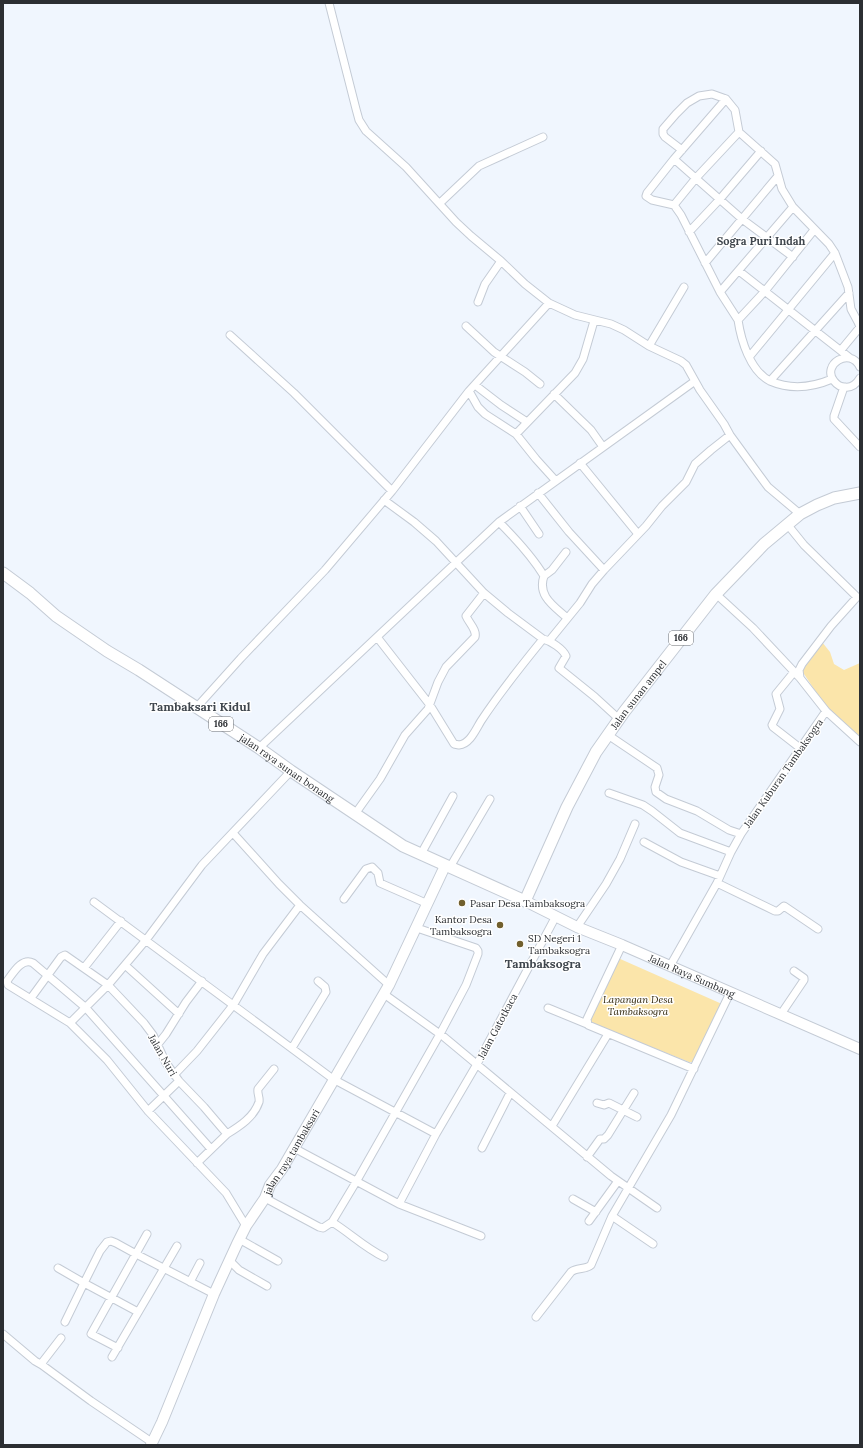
<svg xmlns="http://www.w3.org/2000/svg" width="863" height="1448" font-family="Lora,serif">
	<rect width="100%" height="100%" fill="#f0f6fe"/>
	<path fill="#fbe5aa" d="M822 642 830 652 834 664 844 670 860 663V739L828 710 802 671 804 666Z
		M618 958 722 1004 694 1062H689L591 1023 590 1017Z"/>
	<g fill="none" stroke-linecap="round" stroke-linejoin="round">
		<g stroke="#c4cbd5" stroke-width="9">
			<path id="street" d="M329 3 356 109 359 120 366 131 406 167 456 222 471 236 501 261 525 284 549 303 575 315 611 324 624 330 649 346 681 361 686 365 700 390 724 424 730 435 754 468 768 487 800 514
				M682 150 665 137 663 134V129L676 114 687 103 699 96 712 94 726 99 735 110 739 132 775 164 782 189 793 207 829 244 835 253 848 287 851 309 858 322 860 327 841 350
				M674 159 742 219 793 257
				M440 203 479 166 543 137
				M674 205 652 200 646 196 647 193 674 159 726 99
				M814 230 765 291 738 320C741 340 750 371 770 381L849 293
				M689 232 720 199 761 151
				M705 263 778 176
				M739 271 850 358
				M720 292 793 207
				M478 302 485 284 501 261
				M738 320 720 292 681 215 674 205 696 178 739 132
				M466 326 494 352 525 372 540 384
				M230 335 294 393 392 491
				M649 346 684 287
				M750 356 835 253
				M860 367C850 346 821 365 834 381 837 385 841 387 845 387 852 388 857 383 860 378
				M770 381C791 390 811 388 832 379
				M475 385 501 405 527 422
				M844 387 834 416V419L860 447
				M469 391 478 407 485 414 516 434 536 459 555 480
				M554 394 591 430 603 447
				M516 434 575 373 583 359 594 321
				M580 463 638 534
				M538 493 569 532 604 570
				M384 500 414 522 436 541 484 593 508 613 543 639C551 641 563 649 566 656L559 668 595 697 619 719
				M520 506 539 534
				M499 522C515 538 532 556 544 576 537 596 554 606 567 618
				M544 576 552 570 566 552
				M716 594 753 628 800 678
				M377 637 430 705 454 744 459 745C470 744 476 729 481 721 500 692 521 666 543 639
				M549 641 580 603 592 584 604 570 646 526 662 506 686 482 695 464 711 450 730 435
				M794 672 776 694 780 709 772 725 773 727 800 748
				M196 708 241 658 325 570 392 491 469 391 549 303
				M826 711 860 742
				M608 735 657 768 659 775 655 787 656 792 666 799 697 811 729 830 741 834
				M259 748 499 522 695 381
				M609 793 643 805 652 811 680 833 731 852
				M355 814 380 779 405 735 428 709 438 682 446 667 475 637C477 630 469 623 466 616L484 593
				M233 833 279 884 300 905 389 985
				M644 842 681 862 720 876
				M421 854 453 796
				M450 867 490 799
				M717 883 775 911H778L784 906 818 929
				M344 899 366 869 372 867 378 873 380 883 428 904
				M94 902 333 1079 436 1134
				M577 927 606 884 620 859 635 824
				M622 945 587 1019 588 1025 694 1069
				M125 965 179 1014
				M670 966 717 883 731 852 741 834 826 711 800 678 799 670 802 664 831 626 857 597 804 545 787 524
				M84 968 121 921
				M384 994 444 1037 611 1176 657 1208
				M31 998 61 957 65 955 108 985 144 1023 153 1035 166 1063 179 1081 204 1107 227 1134 197 1163
				M548 1008 587 1024
				M781 1014 804 980V978L794 971
				M70 1023 108 985 146 940 202 865 291 771
				M158 1044 166 1034 186 1002 202 981
				M292 1048 326 992 325 987 318 981
				M174 1075 197 1051 234 1004 263 954 300 905
				M597 1103 604 1105 609 1103 637 1117
				M148 1111 179 1081
				M552 1126 608 1034
				M227 1134C240 1126 254 1117 259 1102 260 1097 257 1094 258 1089L274 1069
				M294 1148 399 1204 481 1236
				M482 1148 510 1093
				M211 1149 86 1008 33 963C22 957 13 973 7 981L8 985 70 1023 107 1060 148 1111 226 1193 246 1226
				M587 1157 600 1139H604L608 1135 634 1093
				M265 1198 319 1227 323 1228 332 1222C350 1233 365 1248 384 1257
				M573 1199 596 1212
				M399 1204 436 1134 477 1064 556 916
				M612 1216 653 1244
				M589 1221 618 1181
				M332 1222 356 1182 440 1034 466 985 478 954V951L476 948 417 928
				M239 1239 278 1261
				M230 1261 239 1270 267 1286
				M58 1268 84 1283 65 1322
				M190 1282 200 1263
				M138 1312 84 1283 100 1251 107 1242 111 1241 116 1243 136 1254 214 1294
				M536 1317 571 1272C577 1267 586 1270 591 1265L612 1216 671 1115 730 993
				M3 1334 35 1361 42 1365 91 1401 153 1443
				M118 1348 91 1334 147 1234
				M112 1357 177 1246
				M41 1364 61 1338"/>
		</g>
		<g stroke="#c4cbd5" stroke-width="12">
			<g id="secondary">
				<path id="s1" d="M525 901 577 927 622 945 860 1049"/>
				<path id="s2" d="M151 1445 162 1422 214 1294 237 1244 246 1226 265 1198 270 1185 282 1169 389 985 445 866"/>
			</g>
		</g>
		<g stroke="#c4cbd5" stroke-width="13">
			<g id="primary">
				<path id="s3" d="M3 573 30 593 56 616 107 651 139 670 259 748 291 771 403 846 525 901 567 807 596 752 624 712 716 594 764 544 800 514 817 505 834 498 860 493"/>
			</g>
		</g>
		<use href="#street" stroke="#fff" stroke-width="7"/>
		<use href="#secondary" stroke="#fff" stroke-width="10"/>
		<use href="#primary" stroke="#fff" stroke-width="11"/>
	</g>
	<g fill="#715f2d" stroke="#fff" stroke-width="1.5">
		<circle cx="462" cy="903" r="4"/>
		<circle cx="500" cy="925" r="4"/>
		<circle cx="520" cy="944" r="4"/>
	</g>
	<g text-anchor="middle" stroke-width="3" stroke-linejoin="round" paint-order="stroke">
		<g fill="#fff" stroke="#6b6d70" stroke-width="1">
			<rect x="669" y="631" width="24" height="14" rx="3"/>
			<rect x="209" y="717" width="24" height="14" rx="3"/>
		</g>
		<g font-size="9" font-weight="bold" fill="#2b2e32">
			<text x="681" y="641">166</text>
			<text x="221" y="727">166</text>
		</g>
		<g font-size="10" fill="#2b2e32" stroke="#fff">
			<text dy="4" stroke="none"><textPath href="#s3" startOffset="855">Jalan sunan ampel</textPath></text>
			<text dy="4" stroke="none"><textPath href="#s3" startOffset="345">jalan raya sunan bonang</textPath></text>
			<text transform="translate(783 773) rotate(-55)" y="4">Jalan Kuburan Tambaksogra</text>
			<text dy="4" stroke="none"><textPath href="#s1" startOffset="183">Jalan Raya Sumbang</textPath></text>
			<text transform="translate(497 1026) rotate(-62)" y="4">Jalan Gatotkaca</text>
			<text transform="translate(163 1055) rotate(60)" y="4">Jalan Nuri</text>
			<text dy="4" stroke="none"><textPath href="#s2" startOffset="326">jalan raya tambaksari</textPath></text>
		</g>
		<g font-size="10" fill="#2b2e32" stroke="#fff" text-anchor="start">
			<text x="470" y="907">Pasar Desa Tambaksogra</text>
			<text x="492" y="923" text-anchor="end">Kantor Desa<tspan x="492" dy="12">Tambaksogra</tspan></text>
			<text x="528" y="942">SD Negeri 1<tspan x="528" dy="12">Tambaksogra</tspan></text>
		</g>
		<g font-size="10" font-style="italic" fill="#32280d" stroke="#fff">
			<text x="638" y="1003">Lapangan Desa<tspan x="638" dy="12">Tambaksogra</tspan></text>
		</g>
		<g font-size="11" font-weight="bold" fill="#40474e" stroke="#fff">
			<text x="761" y="245">Sogra Puri Indah</text>
		</g>
		<g font-size="12" font-weight="bold" fill="#40474e" stroke="#fff">
			<text x="200" y="711">Tambaksari Kidul</text>
			<text x="543" y="968">Tambaksogra</text>
		</g>
	</g>
	<rect width="863" height="1448" fill="none" stroke="#2b2e32" stroke-width="8"/>
</svg>
